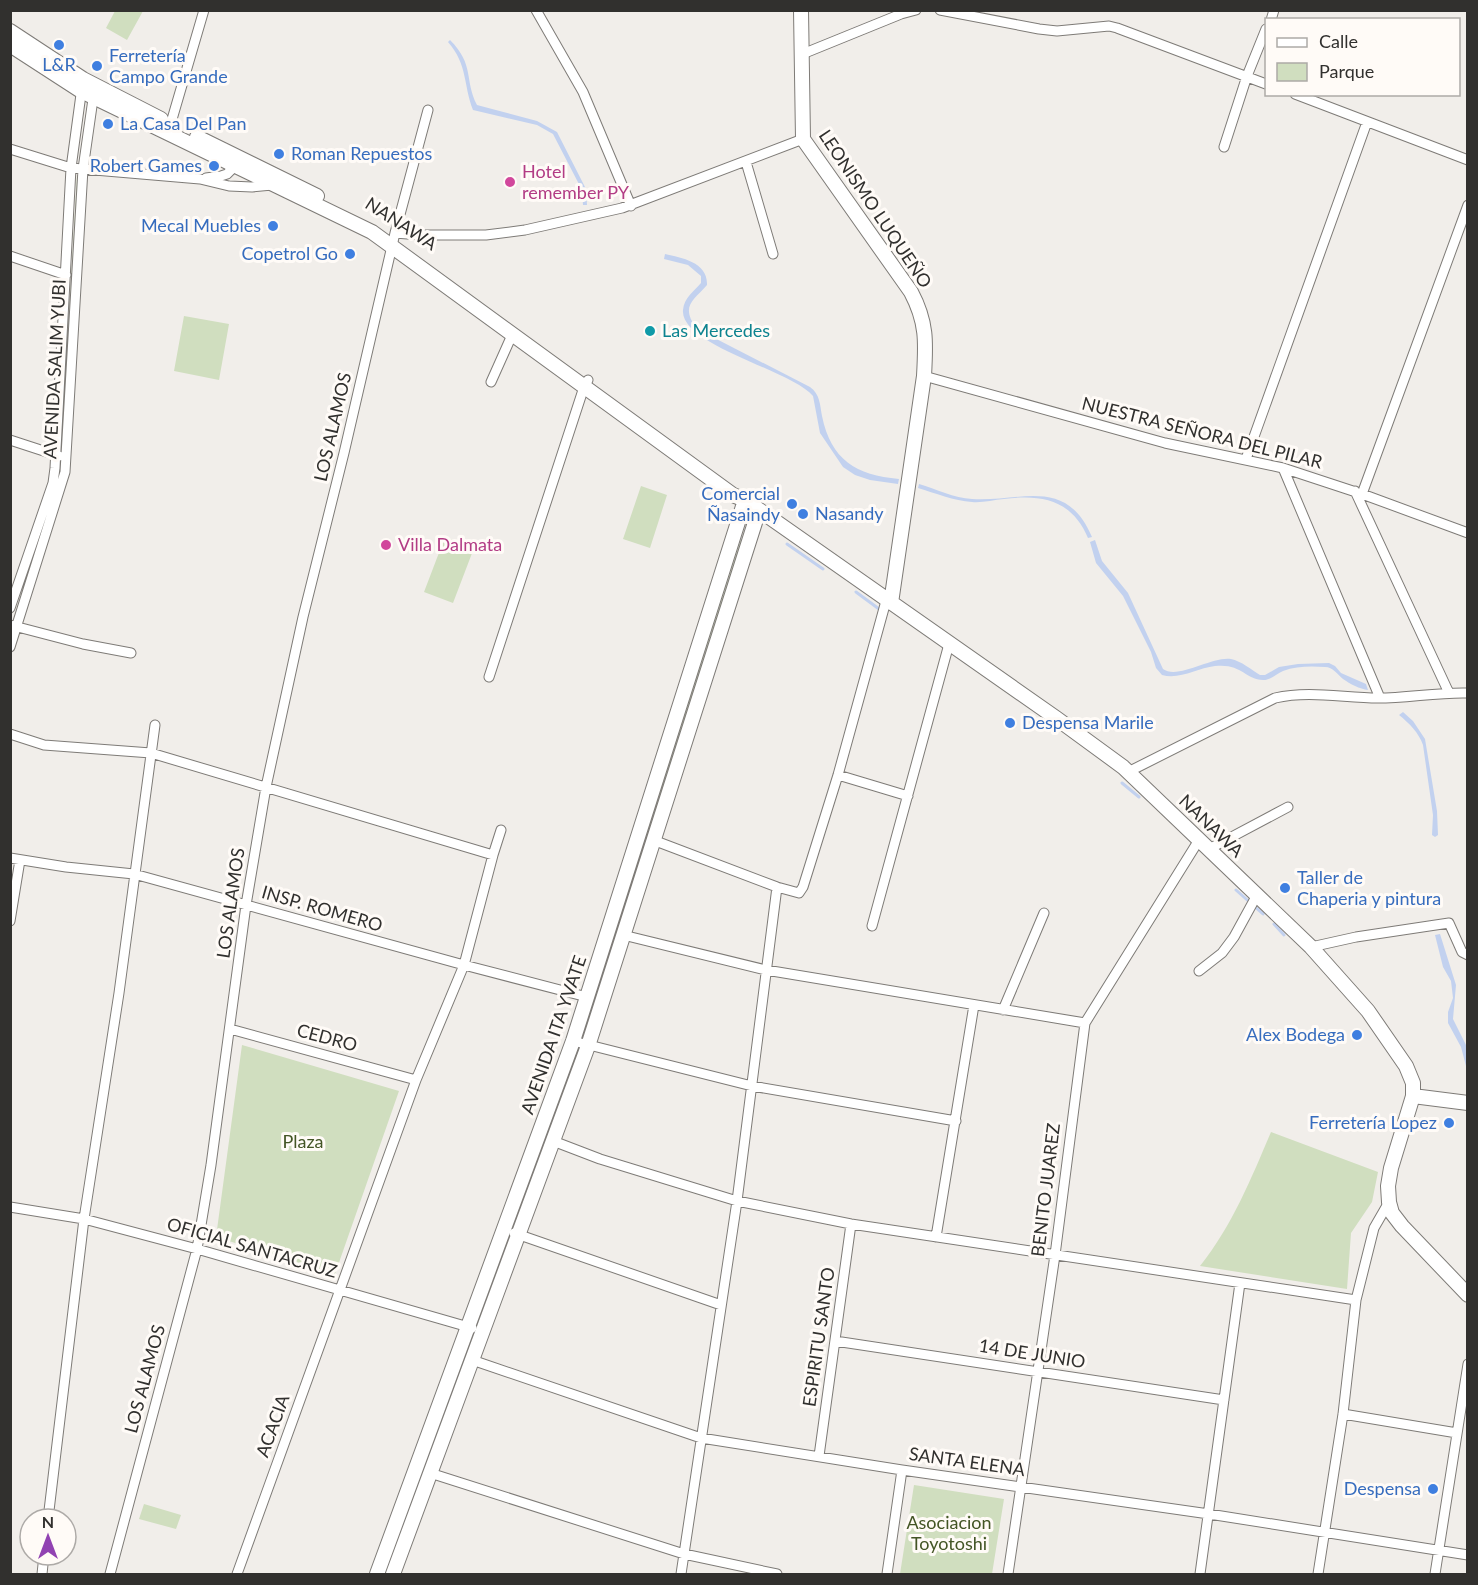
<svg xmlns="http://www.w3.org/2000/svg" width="1478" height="1585" font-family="Lato,sans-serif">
	<rect width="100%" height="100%" fill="#f1eeea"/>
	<path fill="#d0debf" d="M115 11H143L127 40 106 28Z
		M77 175 78 177 63 440H62Z
		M184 316 229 324 219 380 174 371Z
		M641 486 667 495 650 548 623 539Z
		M445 537 474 548 453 603 424 592Z
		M741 539 742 540 644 848H642Z
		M631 881 633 883 585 1034 582 1035Z
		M242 1045 399 1091 335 1274 216 1237Z
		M1271 1132 1378 1172 1372 1202 1351 1233 1347 1289 1200 1266C1232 1226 1251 1179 1271 1132Z
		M470 1339H473L387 1574H383Z
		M914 1485 1004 1499 992 1574H900Z
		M144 1504 181 1515 176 1529 139 1519Z"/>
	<path fill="#c2d1ef" d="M450 40C475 65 464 80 477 105L537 121 557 132 586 189 587 205H583L582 190 553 134 537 125 473 110C463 84 468 65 448 42Z
		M665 254C682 258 708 262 707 285 693 301 680 306 697 329L810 387C820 394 820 405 822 416 831 460 856 475 899 479L898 484 870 480 855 475 843 467 820 433 813 396C791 370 680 345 683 310 684 298 694 291 701 283V276L688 265 664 259Z
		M919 484C936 489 954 498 972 499 1021 502 1066 476 1092 537L1088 538C1072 500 1042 494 1004 499 993 500 982 503 972 502 954 501 935 493 918 488Z
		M1095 540 1102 561 1128 593 1163 669C1178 680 1212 656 1231 659 1241 661 1252 670 1260 675H1265L1279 667 1298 664 1329 663 1335 666 1341 673 1366 684 1368 690C1360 689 1350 684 1343 679 1337 674 1333 667 1325 667 1311 666 1296 666 1283 671 1276 674 1271 680 1263 680 1245 679 1241 663 1215 666 1197 668 1180 680 1162 675L1156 668 1151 652 1123 596 1096 563 1090 542Z
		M1403 712 1413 721 1425 739 1437 811 1438 835 1435 837 1432 835 1433 815 1423 745C1419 733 1409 723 1399 715Z
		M1440 934 1456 985 1453 1019 1466 1045 1467 1089 1466 1066 1461 1047 1448 1023V1012L1453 998 1451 981 1443 967 1435 935Z"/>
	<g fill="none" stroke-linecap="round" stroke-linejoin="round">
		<path stroke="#c2d1ef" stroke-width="3" d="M787 544 823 569
			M856 592 879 609
			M1122 783 1139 797
			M1236 890 1263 914
			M1274 924 1284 935"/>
		<g stroke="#7e7b77" stroke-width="11">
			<path id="street" d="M536 10 583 92 631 206
				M940 10 1039 29 1057 31 1109 26 1117 28 1266 84
				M1271 20 1274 10
				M800 55 901 14 916 10
				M1295 94 1468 160
				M168 133 204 10
				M1224 147 1247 76 1266 29
				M10 149 71 168 200 179 229 186 252 187 272 185
				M746 162 773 254
				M206 178 221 176 227 174 231 170 228 163
				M395 233 420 235H486L525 230 622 208 803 139
				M10 256 66 275
				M924 376 1165 443 1283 468 1362 494 1468 533
				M491 382 512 335
				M10 440 59 456
				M1246 459 1367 122
				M1283 468 1380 698
				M1355 491 1449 693
				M1362 494 1468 205
				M10 608 53 483 55 468 71 168 82 87
				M10 625 83 644 131 653
				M10 647 65 472 83 169 94 92
				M489 677 584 387 588 380
				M10 734 44 745 151 753 493 855
				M1128 772 1275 698C1309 690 1344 698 1378 698 1408 698 1438 692 1468 693
				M838 775 908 796
				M653 840 777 887 799 893 803 887 838 775 886 601
				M1209 849 1288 807
				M10 858 66 867 134 874 464 965 587 997
				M10 921 20 860
				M872 926 949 644
				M623 935 766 970 1085 1023
				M1311 947 1356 937 1449 923 1462 952 1468 955
				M1199 971 1222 953 1234 937 1257 895
				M1003 1010 1044 913
				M230 1029 416 1080
				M573 1041 752 1086 956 1121
				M553 1141 600 1159 737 1201 851 1224 1356 1300
				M10 1207 84 1219 197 1249 472 1328
				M514 1233 721 1305
				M936 1237 974 1005
				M835 1341 1224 1400
				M472 1360 701 1438 902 1470 1209 1514 1468 1555
				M1343 1414 1457 1433
				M819 1456 851 1224
				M430 1473 684 1554 777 1574
				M48 1519 84 1219 119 993 155 725
				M42 1574 44 1555
				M110 1574 197 1249 211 1165 246 905 266 787 303 617 344 453 395 233 428 110
				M237 1574 416 1080 464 965 493 855 501 830
				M681 1574 737 1201 777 887
				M887 1574 902 1470
				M1008 1574 1055 1255 1085 1023 1199 840
				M1200 1574 1240 1283
				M1318 1574 1343 1414 1356 1300 1374 1228 1389 1202
				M1435 1574 1468 1364"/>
		</g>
		<g stroke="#7e7b77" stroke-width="16">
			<path id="secondary" d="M801 10 803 139 911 292C927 322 926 342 924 376L891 603
				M10 31 83 79 161 119
				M10 45 81 91 372 232 733 495 745 500 1056 718 1123 767 1311 947 1368 1011 1406 1066 1413 1083V1096L1391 1168 1388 1186 1389 1202 1392 1213 1402 1226 1468 1295
				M197 137 317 196
				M1413 1096 1468 1103
				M377 1574 573 1041 745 500
				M393 1574 588 1046 759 510"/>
		</g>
		<use href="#street" stroke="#fff" stroke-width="9"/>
		<use href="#secondary" stroke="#fff" stroke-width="14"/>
	</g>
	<g fill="#3f7fe0" stroke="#fffbf7" stroke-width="2">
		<circle cx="59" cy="45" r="6"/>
		<circle cx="97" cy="66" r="6"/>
		<circle cx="108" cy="124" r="6"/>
		<circle cx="279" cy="154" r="6"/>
		<circle cx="214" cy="166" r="6"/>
		<circle cx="273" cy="226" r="6"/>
		<circle cx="350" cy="254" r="6"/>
		<circle cx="792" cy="504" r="6"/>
		<circle cx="803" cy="514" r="6"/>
		<circle cx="1010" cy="723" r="6"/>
		<circle cx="1285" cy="888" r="6"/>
		<circle cx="1357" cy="1035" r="6"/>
		<circle cx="1449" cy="1123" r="6"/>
		<circle cx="1433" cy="1489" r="6"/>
	</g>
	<g fill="#d1479c" stroke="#fffbf7" stroke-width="2">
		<circle cx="510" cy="182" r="6"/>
		<circle cx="386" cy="545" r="6"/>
	</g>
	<circle fill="#0f9aa8" stroke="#fffbf7" stroke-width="2" cx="650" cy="331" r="6"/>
	<g text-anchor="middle" stroke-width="6" stroke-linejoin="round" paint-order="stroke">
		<g font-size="18" fill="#366cbe" stroke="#fffbf7" text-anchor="end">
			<text x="109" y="62" text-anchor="start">Ferretería<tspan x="109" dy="21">Campo Grande</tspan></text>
			<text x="59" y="71" text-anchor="middle">L&amp;R</text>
			<text x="120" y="130" text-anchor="start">La Casa Del Pan</text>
			<text x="291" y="160" text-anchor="start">Roman Repuestos</text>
			<text x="202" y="172">Robert Games</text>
			<text x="261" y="232">Mecal Muebles</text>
			<text x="338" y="260">Copetrol Go</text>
			<text x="780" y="500">Comercial<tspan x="780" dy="21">Ñasaindy</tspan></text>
			<text x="815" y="520" text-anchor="start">Nasandy</text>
			<text x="1022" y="729" text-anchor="start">Despensa Marile</text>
			<text x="1297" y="884" text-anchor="start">Taller de<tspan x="1297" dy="21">Chaperia y pintura</tspan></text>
			<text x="1345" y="1041">Alex Bodega</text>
			<text x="1437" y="1129">Ferretería Lopez</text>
			<text x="1421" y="1495">Despensa</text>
		</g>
		<g font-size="18" fill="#b23c85" stroke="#fffbf7" text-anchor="start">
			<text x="522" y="178">Hotel<tspan x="522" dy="21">remember PY</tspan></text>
			<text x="398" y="551">Villa Dalmata</text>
		</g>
		<g font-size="18" fill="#31302e" stroke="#fffbf7">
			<text transform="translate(875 209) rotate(56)" y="6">LEONISMO LUQUEÑO</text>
			<text transform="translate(401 224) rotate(33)" y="6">NANAWA</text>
			<text transform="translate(55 369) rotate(-87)" y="6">AVENIDA SALIM YUBI</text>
			<text transform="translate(333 427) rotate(-77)" y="6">LOS ALAMOS</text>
			<text transform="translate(1202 433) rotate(14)" y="6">NUESTRA SEÑORA DEL PILAR</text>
			<text transform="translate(1211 826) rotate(44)" y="6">NANAWA</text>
			<text transform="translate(231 903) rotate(-82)" y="6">LOS ALAMOS</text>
			<text transform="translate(322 909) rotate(16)" y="6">INSP. ROMERO</text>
			<text transform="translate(554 1035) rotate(-71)" y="6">AVENIDA ITA YVATE</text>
			<text transform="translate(327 1038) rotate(15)" y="6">CEDRO</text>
			<text transform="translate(1046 1190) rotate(-83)" y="6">BENITO JUAREZ</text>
			<text transform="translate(252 1248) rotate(16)" y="6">OFICIAL SANTACRUZ</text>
			<text transform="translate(819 1337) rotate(-82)" y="6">ESPIRITU SANTO</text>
			<text transform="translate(1032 1354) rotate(9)" y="6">14 DE JUNIO</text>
			<text transform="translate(145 1379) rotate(-75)" y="6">LOS ALAMOS</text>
			<text transform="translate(273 1426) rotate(-70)" y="6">ACACIA</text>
			<text transform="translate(967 1462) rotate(8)" y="6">SANTA ELENA</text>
		</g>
		<g font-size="18" fill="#0d838f" stroke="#fffbf7" text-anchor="start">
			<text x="662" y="337">Las Mercedes</text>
		</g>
		<g font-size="18" fill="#435525" stroke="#fffbf7">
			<text x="303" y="1148">Plaza</text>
			<text x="949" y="1529">Asociacion<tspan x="949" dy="21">Toyotoshi</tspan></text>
		</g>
	</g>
	<rect width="1478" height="1585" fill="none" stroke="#31302e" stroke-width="24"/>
	<rect x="1265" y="18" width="195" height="78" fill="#fffbf7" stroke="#adaaa7" stroke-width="1.5"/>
	<rect x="1277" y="38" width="30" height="9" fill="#ffffff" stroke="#adaaa7" stroke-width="1.5"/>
	<text x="1319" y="48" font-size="18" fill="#31302e">Calle</text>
	<rect x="1277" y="63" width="30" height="18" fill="#d0debf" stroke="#adaaa7" stroke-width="1.5"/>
	<text x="1319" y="78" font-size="18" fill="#31302e">Parque</text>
	<g transform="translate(48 1537)"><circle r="28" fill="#fffbf7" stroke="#adaaa7" stroke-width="1.5"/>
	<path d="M0-4.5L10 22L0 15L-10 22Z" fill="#9142b2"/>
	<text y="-9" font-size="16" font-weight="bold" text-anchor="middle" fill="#31302e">N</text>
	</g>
</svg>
